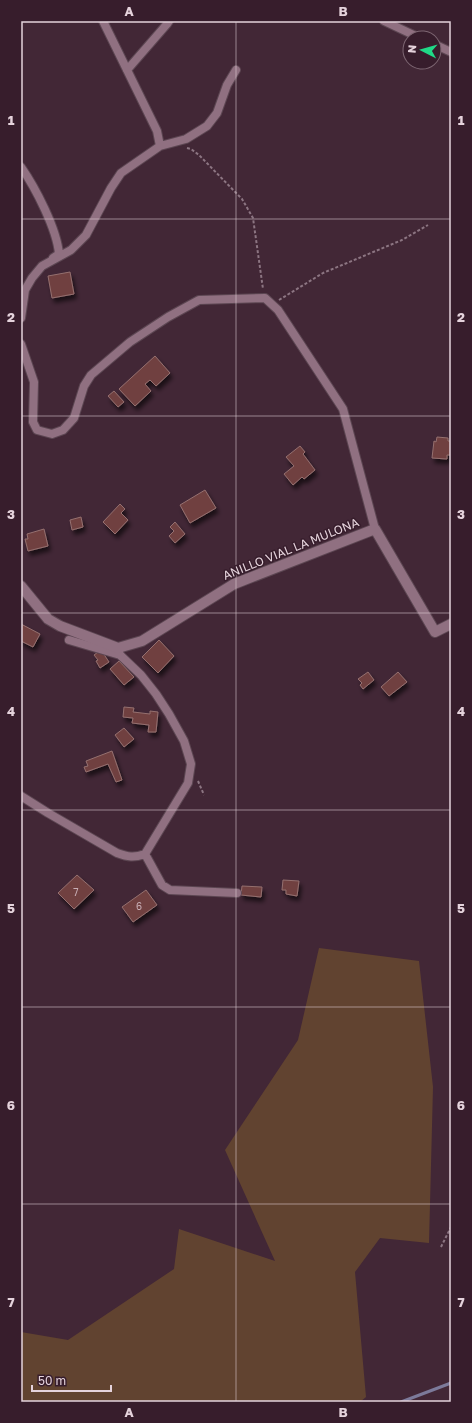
<svg xmlns="http://www.w3.org/2000/svg" width="472" height="1423" font-family="'Golos Text',sans-serif">
	<defs>
		<filter id="shadow"><feDropShadow dx="2.5" dy="4.5" stdDeviation="2" flood-color="#0009"/></filter>
	</defs>
	<rect width="100%" height="100%" fill="#422736"/>
	<path fill="#614330" d="M319 948 419 961 433 1087 429 1243 380 1238 355 1272 366 1397 360 1402H21V1332L68 1340 174 1269 179 1229 275 1261 225 1150 298 1040Z"/>
	<g fill="none" stroke-linecap="round" stroke-linejoin="round">
		<path stroke="#7c7a9a" stroke-width="3" d="M401 1402 451 1383"/>
	</g>
	<path fill="#6f4040" stroke="#95706f" filter="url(#shadow)" d="M70 272 74 294 52 298 48 276Z
		M155 356 170 373 156 386 150 380 145 384 151 391 135 406 119 389Z
		M114 391 124 402 118 407 108 396Z
		M437 437 448 438V441H451V455H447V459L432 458 434 441 436 442Z
		M300 446 305 452 303 454 315 470 304 479 302 477 293 485 284 474 294 466 286 457Z
		M205 490 216 508 190 523 180 505Z
		M120 504 125 509 121 513 128 520 115 534 103 522Z
		M81 517 83 527 72 530 70 520Z
		M175 522 185 534 175 543 169 536 174 531 170 527Z
		M44 529 48 546 28 551 25 539H28L27 534Z
		M21 624 40 634 33 647 21 641Z
		M159 640 174 656 158 673 142 657Z
		M101 650 109 662 100 668 96 661 98 660 94 655Z
		M119 661 134 677 124 685 110 669Z
		M368 672 374 680 363 689 360 685 362 683 358 679Z
		M398 672 407 682 389 696 381 687Z
		M124 707 134 708 133 712 150 714V711L158 712 156 732H148L149 725 132 723 133 718 123 717Z
		M124 728 134 739 124 747 115 735Z
		M112 751 122 780 116 782 108 764 86 772 84 767 88 766 86 761Z
		M77 875 94 890 74 909 58 893Z
		M283 880 299 881 297 896 286 894V890H282Z
		M242 886 262 887 261 897 241 895Z
		M146 890 157 905 133 922 122 907Z"/>
	<g fill="none" stroke-linecap="round" stroke-linejoin="round">
		<g stroke="#5c4652" stroke-width="10">
			<path id="street" d="M384 21 420 38
				M434 44 451 52
				M127 70 167 24 169 21
				M160 146 186 139 207 126 217 113 227 85 236 70
				M21 167C35 187 57 229 59 254L53 258
				M21 318 25 290 32 278 42 266 71 250 86 235 111 188 121 173 160 146 157 131 103 21
				M21 344 34 382 33 422 37 430 52 434 63 430 74 418 84 386 91 375 130 342 168 317 199 300 265 298 278 310 343 409 375 529
				M69 640 120 655
				M21 796 48 813 117 853C128 857 134 858 145 854L188 783 191 764 184 741 169 714 156 694 141 675 120 655 118 648
				M145 854 162 885 170 890 237 893"/>
		</g>
		<g stroke="#5c4652" stroke-width="12">
			<path id="secondary" d="M21 586 48 619 60 626 118 648 142 641 234 584 375 529 435 632 451 624"/>
		</g>
		<path stroke="#8c7582" stroke-width="2" stroke-dasharray="3 2" stroke-linecap="butt" d="M187 148 191 149 199 155 242 199 253 218 263 289
			M279 300 323 273 402 240 428 225
			M198 781 204 795
			M441 1247 451 1227"/>
		<use href="#street" stroke="#907081" stroke-width="8"/>
		<use href="#secondary" stroke="#907081" stroke-width="10"/>
	</g>
	<path fill="none" stroke="#e5d3dc" stroke-width="1" stroke-opacity="0.55" d="M236 21V1402M21 219H451M21 416H451M21 613H451M21 810H451M21 1007H451M21 1204H451"/>
	<g text-anchor="middle" stroke-width="3" stroke-linejoin="round" paint-order="stroke">
		<g font-size="10" fill="#c8aeb5">
			<text x="76" y="896">7</text>
			<text x="139" y="910">6</text>
		</g>
		<g font-size="12" fill="#e5d3dc" stroke="#371d2c">
			<text transform="translate(291 549) rotate(-22)" y="4">ANILLO VIAL LA MULONA</text>
		</g>
	</g>
	<rect width="472" height="1423" fill="none" stroke="#371d2c" stroke-width="44"/>
	<g transform="translate(422 50) rotate(276)"><circle r="19" fill="#371d2c" stroke="#7d6672"/>
	<path d="M0-3L7 15L0 10L-7 15Z" fill="#20d887"/>
	<text y="-6" font-size="11" font-weight="bold" text-anchor="middle" fill="#e5d3dc">N</text>
	</g>
	<path d="M32 1385v6h79v-6" fill="none" stroke="#e5d3dc" stroke-width="2"/>
	<text x="38" y="1385" font-size="12" fill="#e5d3dc" stroke="#371d2c" stroke-width="3" paint-order="stroke">50 m</text>
	<rect x="22" y="22" width="428" height="1379" fill="none" stroke="#e5d3dc" stroke-width="1.5"/>
	<g font-size="13" text-anchor="middle" font-weight="bold" fill="#e5d3dc">
		<text x="129" y="16">A</text>
		<text x="343" y="16">B</text>
		<text x="11" y="125">1</text>
		<text x="461" y="125">1</text>
		<text x="11" y="322">2</text>
		<text x="461" y="322">2</text>
		<text x="11" y="519">3</text>
		<text x="461" y="519">3</text>
		<text x="11" y="716">4</text>
		<text x="461" y="716">4</text>
		<text x="11" y="913">5</text>
		<text x="461" y="913">5</text>
		<text x="11" y="1110">6</text>
		<text x="461" y="1110">6</text>
		<text x="11" y="1307">7</text>
		<text x="461" y="1307">7</text>
		<text x="129" y="1417">A</text>
		<text x="343" y="1417">B</text>
	</g>
</svg>
